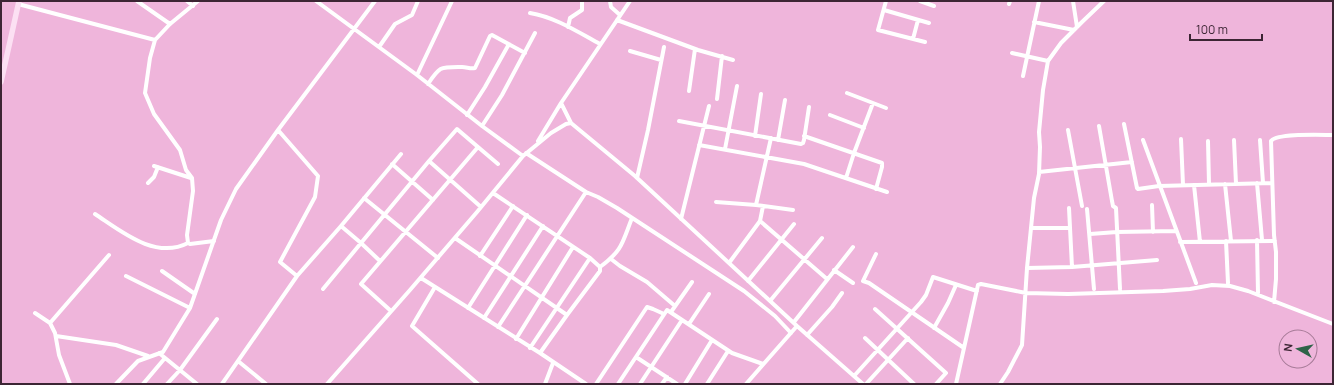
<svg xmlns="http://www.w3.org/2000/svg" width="1334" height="385" font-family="Manrope,sans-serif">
	<rect width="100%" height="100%" fill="#efb5db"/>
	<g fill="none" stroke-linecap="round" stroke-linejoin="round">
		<path stroke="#fff" stroke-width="4" d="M137 1 170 24
			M187 1 193 6
			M198 1 170 24 155 40 150 58 145 93 154 114 180 150 186 170 192 178 193 191 187 235 188 243 190 244 214 241
			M316 1 417 75 482 126 523 156
			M610 1 611 7 620 15
			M886 1 878 30 925 42
			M920 1 934 6
			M1073 1 1077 27
			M18 4 155 40
			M1009 4 1010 1
			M884 10 929 23
			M530 13C555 17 578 32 600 44
			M617 20 698 50 733 60
			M1034 22 1074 30
			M568 27 570 18 582 10V1
			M913 39 918 20
			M379 47 395 24 412 15 418 1
			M630 51 661 60
			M1012 53 1048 61
			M417 75 452 1
			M1023 76 1039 1
			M428 84C440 66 440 67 462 67 467 67 470 69 475 68L490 36 492 35 525 53
			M689 91 695 49
			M847 93 886 108
			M717 99 722 56
			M467 115 485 87 509 44
			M830 115 864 128
			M679 121 801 144 803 143 804 140 809 107
			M571 123 561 103 630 1
			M1124 124 1137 188 1138 189 1159 186 1272 183
			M482 126 502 95 535 33
			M1099 126 1112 201 1113 206 1116 208 1120 289
			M278 130 318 176 315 197 280 262 297 276 341 226
			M1068 130 1082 206
			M755 136 761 94
			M804 136 882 163V167L876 189
			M1181 139 1183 185
			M778 140 785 100
			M1143 140 1196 283
			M1234 140 1236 184
			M1260 140 1263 183
			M538 141 561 103
			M1208 141 1209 184
			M699 145 804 164 887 192
			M478 147 498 164
			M725 149 737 86
			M526 153 586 192 598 197 617 208 744 291 775 316 791 333
			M401 154 341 226 361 243 429 161 481 207
			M392 164 433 200
			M154 166 191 178
			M1039 172 1132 162
			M637 178 648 130 664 47
			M846 178 854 153 873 103
			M148 183 154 177 158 167
			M1257 183 1262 240
			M1225 184 1231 241
			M1194 185 1200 242
			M493 193 590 258 600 267V271L567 315
			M364 198 438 258
			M716 202 756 205 793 210
			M756 205 771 138
			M1152 205 1153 232
			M1069 208 1072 267
			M1087 209 1094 289
			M95 214C121 231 155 260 188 243
			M681 219 709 106
			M760 221 827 279
			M1032 228H1070
			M1090 234 1117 232 1176 231
			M455 238 567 315 540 353
			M1257 240 1258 293
			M1226 241 1228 283
			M1180 242 1275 241
			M876 254 863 281 869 283 964 348
			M480 256 513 206
			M611 259 620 266 647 282 675 306
			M729 263 760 221 763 206
			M600 267C623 250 622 243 632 218
			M1027 268 1072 267 1157 260
			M834 270 853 283
			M162 271 195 294
			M126 276 190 308
			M421 278 540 353 586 384
			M748 281 794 224
			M435 287 412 326 478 384
			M323 289 361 243 380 261
			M770 301 822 238
			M1274 302 1276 279V252L1274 235 1271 141C1277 133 1321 135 1333 135
			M468 308 527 215
			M875 309 946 373 936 384
			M391 311 361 284 478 147 457 129 429 161
			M671 312 692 282
			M35 313 50 323 55 333 59 355 70 384
			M484 318 543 226
			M794 322 853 247
			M50 323 109 255
			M689 324 709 294
			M498 327 586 192
			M934 328 948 303 956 285
			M807 335 832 307 842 293
			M56 336 116 345 148 356
			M865 338 914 384
			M516 339 573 247
			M530 348 590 258
			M159 353 197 384
			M636 357 677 384
			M238 361 266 384
			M854 376 921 302 926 295 933 277 977 291
			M116 384 138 361 163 352 190 308 221 220 236 189 278 130 375 1
			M143 384 165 358
			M167 384 180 370 217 319
			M222 384 297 276
			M327 384 410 290 477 212 523 156 551 133 566 124 571 123 635 176 797 326 863 384
			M545 384 553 363
			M596 384 647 307 653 309 664 314
			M618 384 667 310 732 353 763 364
			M640 384 682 320
			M662 384 667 377
			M685 384 712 340
			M707 384 728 351
			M746 384 797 326
			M866 384 908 338
			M956 384 978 285 981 284 1026 293 1068 294 1163 291 1190 289 1212 285 1230 286 1248 291 1333 324
			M1000 384 1008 372 1022 345 1027 268 1034 198 1039 174 1040 147 1039 132 1043 90 1048 61 1061 43 1082 22 1104 1"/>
		<path stroke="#fce0f3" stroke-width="5.5" d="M1 82 19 1"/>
	</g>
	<rect width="1334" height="385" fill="none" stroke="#3c2534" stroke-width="4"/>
	<g transform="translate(1298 349) rotate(278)"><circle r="19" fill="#efb5db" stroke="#a77b98"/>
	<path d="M0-3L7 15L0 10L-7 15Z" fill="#2e6348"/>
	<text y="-6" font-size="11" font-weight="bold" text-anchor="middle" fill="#3c2534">N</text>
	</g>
	<path d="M1190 34v6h72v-6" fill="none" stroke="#3c2534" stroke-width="2"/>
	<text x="1196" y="34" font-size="12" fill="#3c2534" stroke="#efb5db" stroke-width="3" paint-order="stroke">100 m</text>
</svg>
